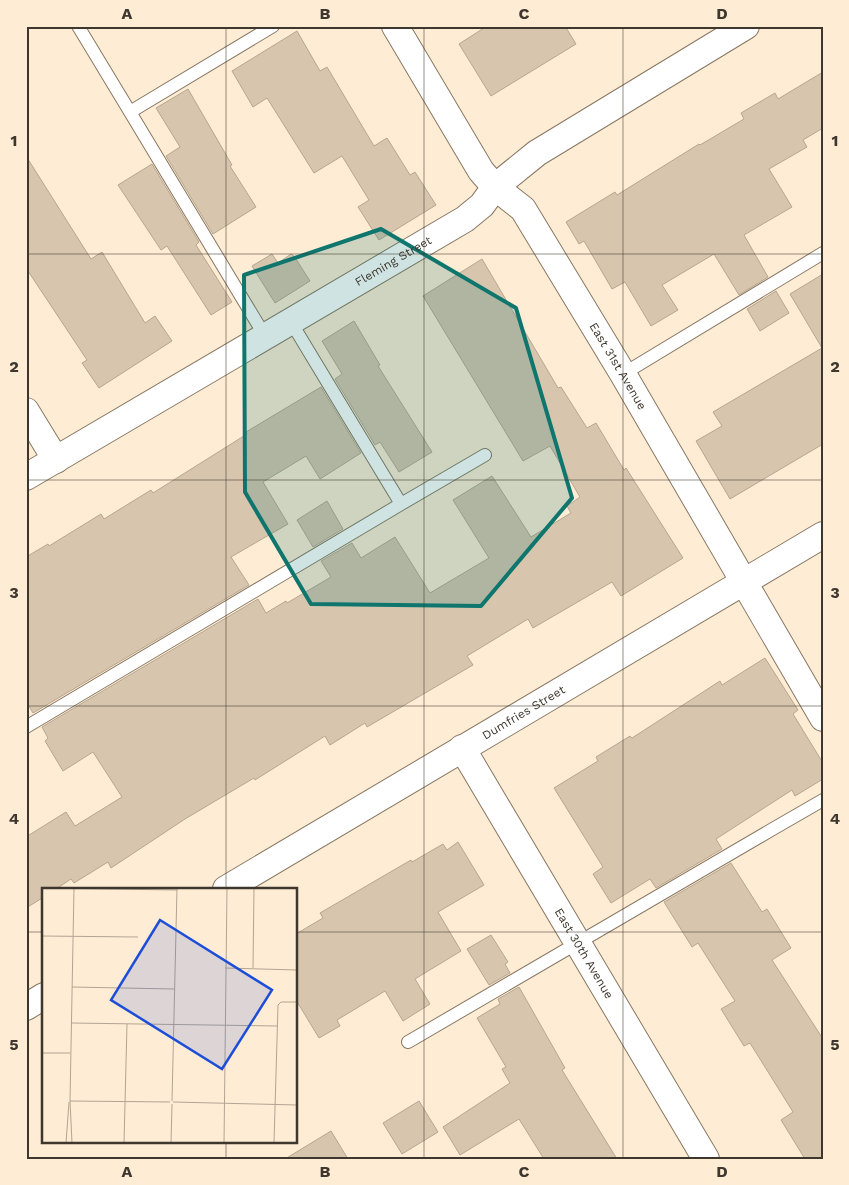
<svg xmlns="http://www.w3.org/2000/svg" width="849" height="1185" font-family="'Work Sans',sans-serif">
	<rect width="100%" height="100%" fill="#ffecd5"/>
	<path fill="#d7c5ae" stroke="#b7a690" d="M487 26H565L576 44 491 96 459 44Z
		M297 31 320 71 327 67 374 146 387 138 410 175 415 172 436 205 379 240 358 207 369 200 342 156 314 173 267 98 253 107 232 71Z
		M823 72V128L803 140 807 147 769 169 792 207 744 235 768 277 739 295 714 254 662 285 678 310 651 326 625 282 612 289 584 241 579 244 566 222 615 192 617 195 699 144 700 145 744 119 741 113 775 93 778 99Z
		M188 89 232 165 230 166 256 207 213 234 166 156 180 147 156 108Z
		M26 156 91 259 102 252 145 323 155 316 172 341 99 388 82 363 87 360 26 268Z
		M152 164 199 242 196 245 232 302 211 315 167 246 161 250 118 185Z
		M272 254 278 263 291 254 294 256 310 281 275 303 252 266Z
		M482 259 558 388 561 387 587 428 596 423 624 470 626 468 683 558 621 596 612 582 533 628 528 619 467 656 473 665 367 727 365 723 330 745 325 736 255 780 254 778 185 819 111 868 108 862 74 883 71 879 56 889H44V897L26 908V837L66 812 75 826 122 797 93 752 63 771 45 741 48 738 42 727 258 599 266 613 286 601 287 603 331 577 321 561 352 543 361 558 395 537 430 593 489 558 453 500 492 476 531 537 571 513 567 506 580 497 550 446 523 461 423 296Z
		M823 274V444L730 499 696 441 722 426 713 412 822 348 790 294Z
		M776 291 789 313 760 331 747 309Z
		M354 321 380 365 378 366 432 452 399 472 380 442 375 445 335 379 342 374 322 341Z
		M321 387 361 453 320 479 306 456 263 482 288 524 231 557 249 585 33 713 26 701V557L48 544 49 546 101 514 104 519 151 490 153 493 247 434 246 432Z
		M327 501 343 529 313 547 297 520Z
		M765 658 798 710 793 714 823 763V779L795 796 792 790 716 839 722 849 656 888 650 879 611 903 593 874 603 867 554 788 598 761 596 757 630 736 632 738 720 681 722 685Z
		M458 842 484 885 438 912 461 951 415 979 430 1004 403 1021 385 991 337 1020 340 1026 319 1038 296 1000V934L323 918 320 913 411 860 412 862 443 844 447 850Z
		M731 863 762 912 767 909 791 948 772 960 823 1039V1159H805L781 1120 793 1112 750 1043 744 1046 721 1009 735 1001 698 943 692 947 664 902Z
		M491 935 508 962 505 964 510 973 489 985 467 949Z
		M519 987 565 1068 562 1070 617 1159H544L519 1119 460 1155 443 1127 510 1083 502 1069 506 1067 477 1018 500 1004 498 999Z
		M419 1101 438 1132 402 1154 383 1123Z
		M331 1131 348 1159H285Z"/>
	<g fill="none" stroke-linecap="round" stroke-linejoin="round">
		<g stroke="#887863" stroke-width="14">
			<path id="lane" d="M78 26 130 112
				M265 336 130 112 273 26
				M623 374 823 253
				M401 504 485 455
				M26 727 401 504 291 322
				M408 1042C546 962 684 880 823 800"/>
		</g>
		<g stroke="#887863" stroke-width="28">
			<g id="street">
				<path id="s1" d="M395 26 481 171 495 187 523 209 623 374 823 718"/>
				<path d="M26 411 56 460"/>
				<path id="s2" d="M26 477 465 219 482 205 495 187 537 153 746 26"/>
				<path id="s3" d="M462 748 706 1159"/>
				<path id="s4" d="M226 889 823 535"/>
				<path d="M26 1007 44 996"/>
			</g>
		</g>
		<use href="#lane" stroke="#fff" stroke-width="12"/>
		<use href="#street" stroke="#fff" stroke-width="26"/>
	</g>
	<path fill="#0f766e" fill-opacity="0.2" stroke="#0f766e" stroke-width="4" stroke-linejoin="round" d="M381 229 516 308 572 498 481 606 311 604 245 492 244 275Z"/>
	<path fill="none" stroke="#3e372e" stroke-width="1" stroke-opacity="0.55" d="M226 26V889M424 26V1159M623 26V1159M26 254H823M26 480H823M26 706H823M26 932H44M296 932H823M226 1141V1159"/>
	<g text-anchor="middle" stroke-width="4" stroke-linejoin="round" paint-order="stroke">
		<g font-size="12" fill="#3e372e" stroke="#ffecd5">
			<text dy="4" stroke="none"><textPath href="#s2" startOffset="426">Fleming Street</textPath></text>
			<text dy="4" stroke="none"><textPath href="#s1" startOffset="409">East 31st Avenue</textPath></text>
			<text dy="4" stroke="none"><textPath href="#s4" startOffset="346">Dumfries Street</textPath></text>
			<text dy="4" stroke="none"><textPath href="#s3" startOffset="239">East 30th Avenue</textPath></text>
		</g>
	</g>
	<g transform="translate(42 888)">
		<rect width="255" height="255" fill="#ffecd5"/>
		<path fill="none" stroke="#b2a492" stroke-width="1" d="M0 0 135 2M0 48 96 49M183 80 255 82M211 80 212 0M30 99 132 101M29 135 236 138M0 165H28M28 213 128 214M130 213 135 0M131 214 255 217M24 255 27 214M30 255 28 213 32 0M82 255 85 136M129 255 130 216M182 255 185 0M232 255 236 117 239 114H255"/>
		<path fill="#1d4ed8" fill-opacity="0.15" stroke="#1d4ed8" stroke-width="2.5" d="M118 32 230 102 180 181 69 112Z"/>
		<rect width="255" height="255" fill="none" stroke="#3e372e" stroke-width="2.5"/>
	</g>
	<rect width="849" height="1185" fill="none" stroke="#ffecd5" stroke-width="55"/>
	<rect x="28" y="28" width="794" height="1130" fill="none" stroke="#3e372e" stroke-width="2"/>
	<g font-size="16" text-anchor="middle" font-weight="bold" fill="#3e372e">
		<text x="127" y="19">A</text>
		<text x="325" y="19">B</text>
		<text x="524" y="19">C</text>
		<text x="722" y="19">D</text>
		<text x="14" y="146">1</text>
		<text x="835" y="146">1</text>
		<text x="14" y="372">2</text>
		<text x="835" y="372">2</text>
		<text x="14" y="598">3</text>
		<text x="835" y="598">3</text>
		<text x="14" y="824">4</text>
		<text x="835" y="824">4</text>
		<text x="14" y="1050">5</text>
		<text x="835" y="1050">5</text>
		<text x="127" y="1177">A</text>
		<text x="325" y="1177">B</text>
		<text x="524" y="1177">C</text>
		<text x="722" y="1177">D</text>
	</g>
</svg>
